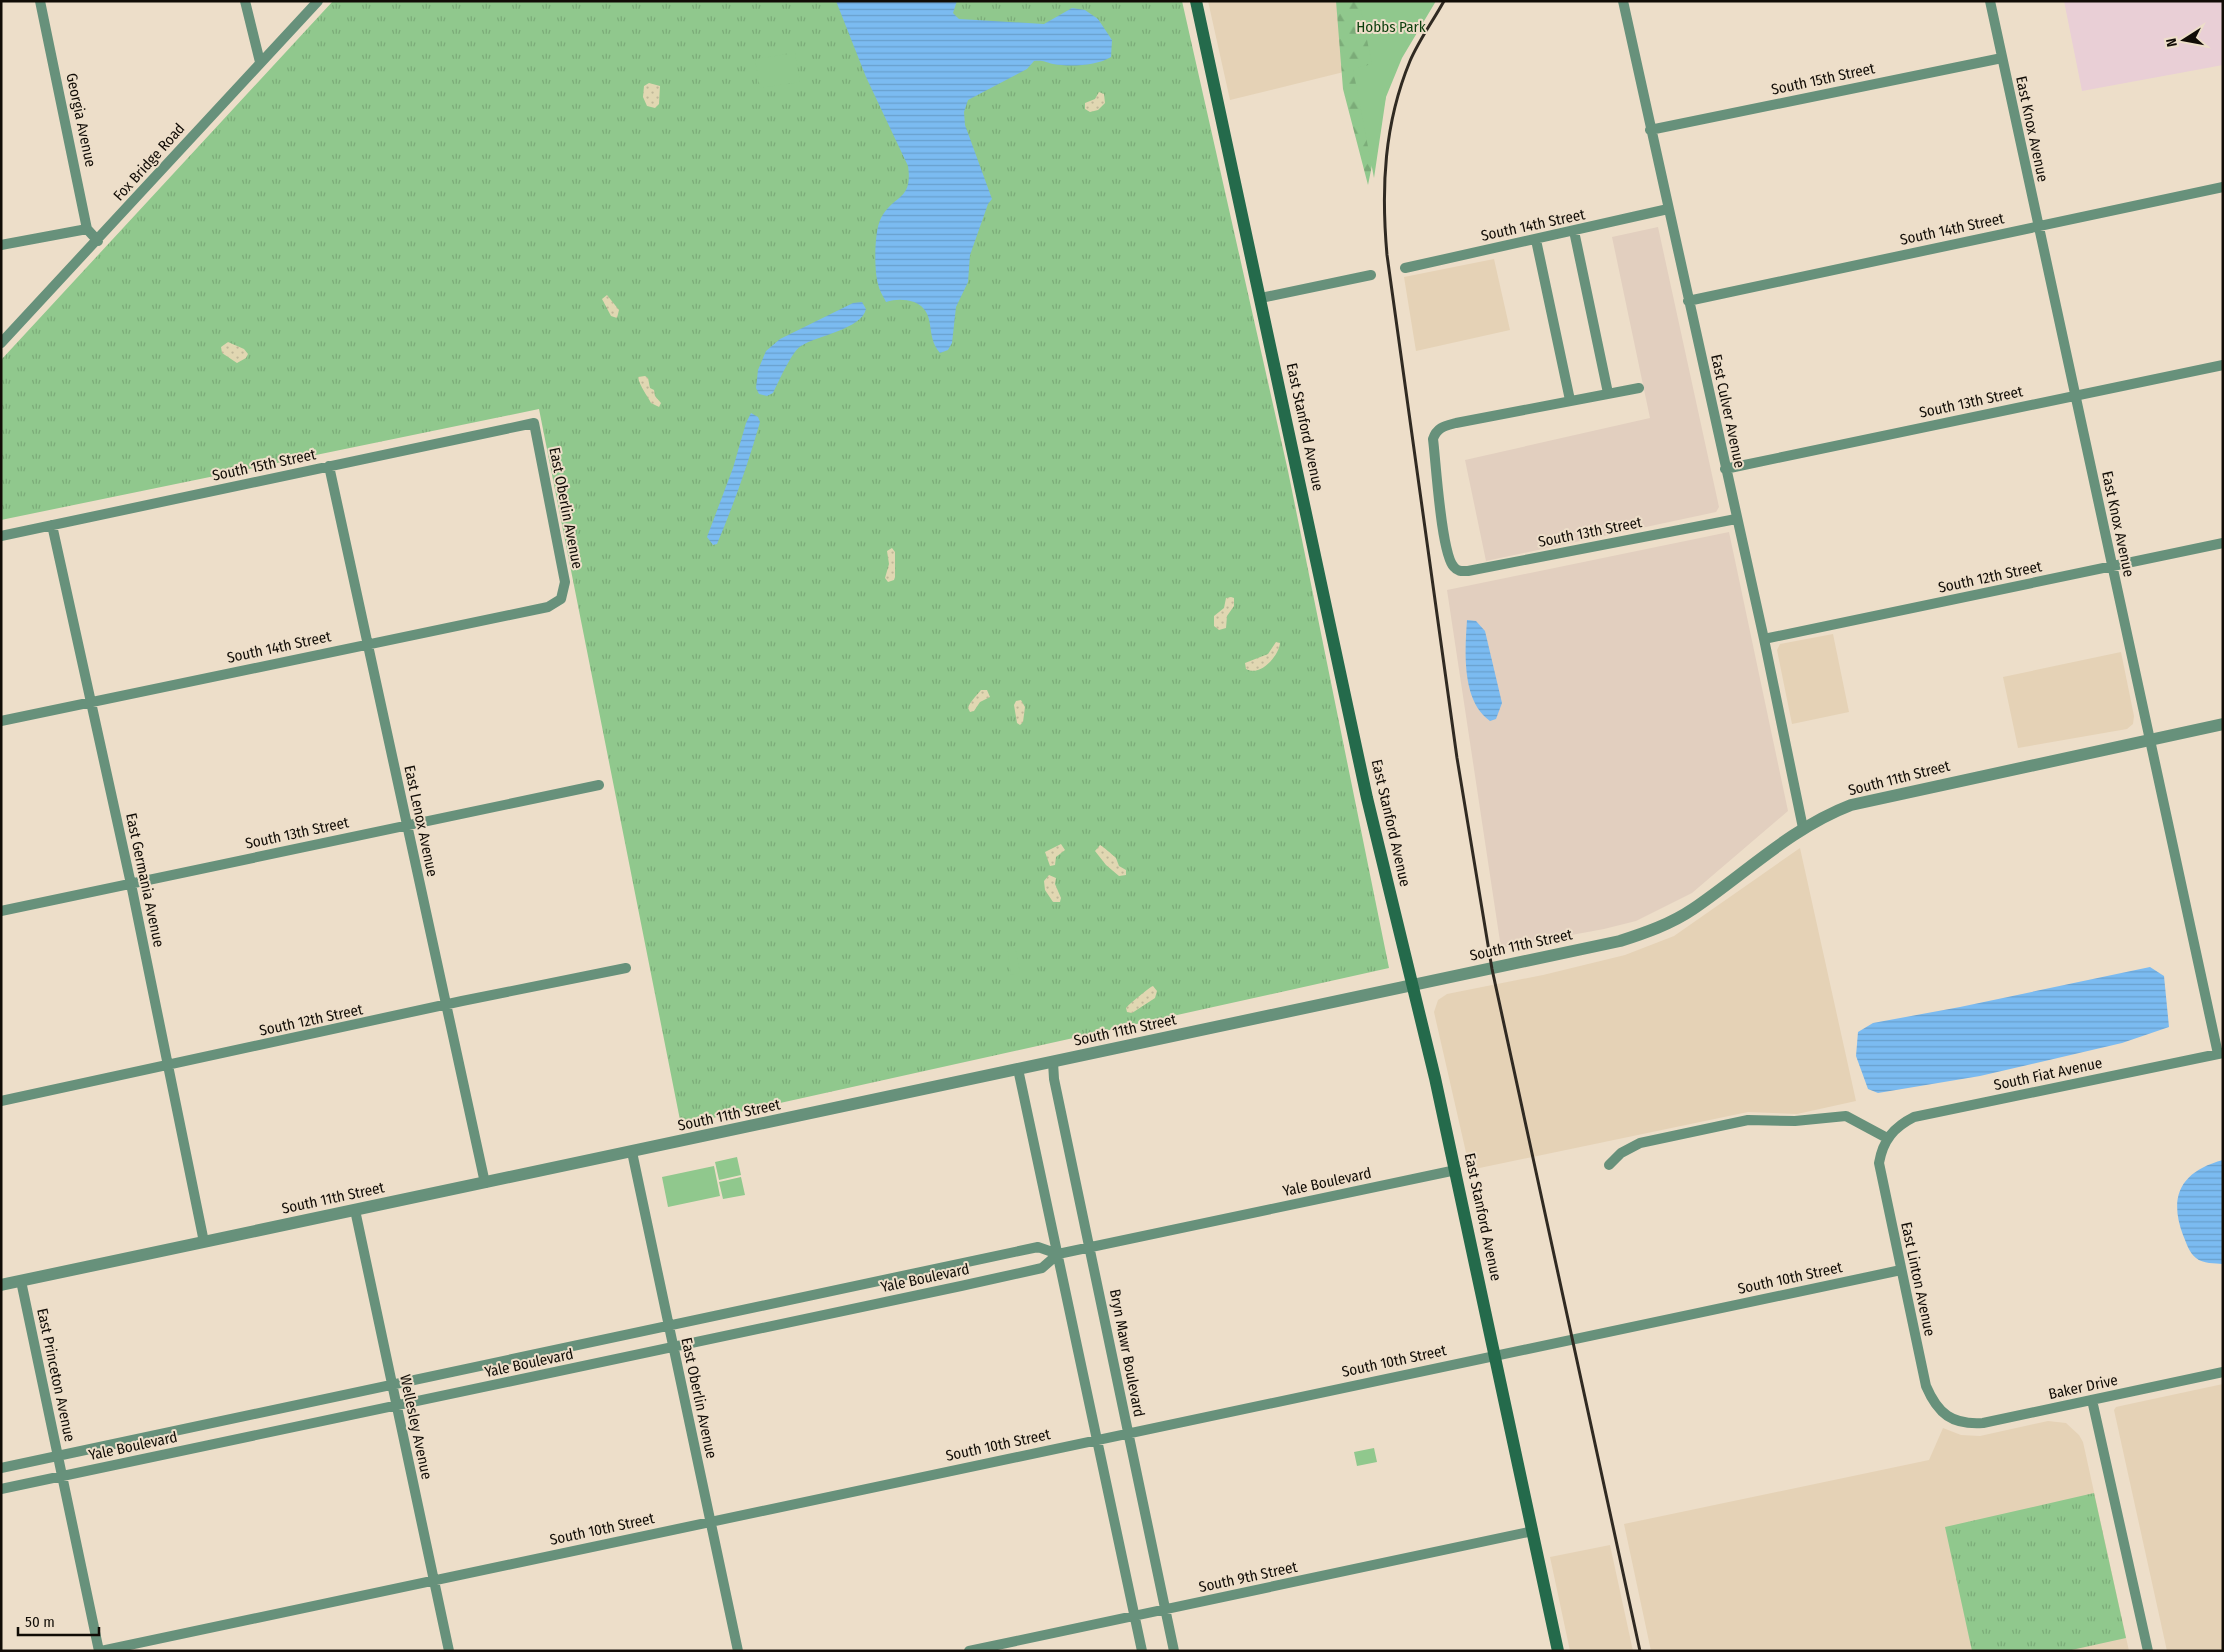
<svg xmlns="http://www.w3.org/2000/svg" width="2224" height="1652" font-family="'Fira Sans Condensed',sans-serif">
	<defs>
		<pattern id="grass-tufts" width="24" height="20" patternUnits="userSpaceOnUse" patternTransform="scale(1.25)"><rect width="24" height="20" fill="#90c88d"/><path d="M3 7l-1-3M5 7V3M7 7l1-3M15 17l-1-3M17 17v-4M19 17l1-3" fill="none" stroke="#7bab78"/></pattern>
		<pattern id="forest-firs" width="22" height="20" patternUnits="userSpaceOnUse" patternTransform="scale(1.25)"><rect width="22" height="20" fill="#90c88d"/><path d="M5 1l3.5 6h-7zM16 11l3.5 6h-7z" fill="#7bab78"/></pattern>
		<pattern id="sand-dots" width="8" height="8" patternUnits="userSpaceOnUse" patternTransform="scale(1.25)"><rect width="8" height="8" fill="#e1d7b2"/><path d="M2 2h.1M6 6h.1" fill="none" stroke="#c0b798" stroke-width="1.8" stroke-linecap="round"/></pattern>
		<pattern id="water-rules" width="6" height="5" patternUnits="userSpaceOnUse" patternTransform="scale(1.25)"><rect width="6" height="5" fill="#7bbbf1"/><path d="M0 2.5h6" fill="none" stroke="#69a0cd"/></pattern>
	</defs>
	<rect width="100%" height="100%" fill="#eddec9"/>
	<path fill="#e5d2b6" d="M1208 1H1359L1372 65 1230 100Z
		M1494 259 1510 330 1416 351 1404 277Z
		M1833 634 1849 712 1792 724 1777 650 1780 644Z
		M2121 652 2134 716 2133 724 2127 729 2018 748 2003 677Z
		M1800 848 1856 1101 1797 1114 1748 1112 1470 1170 1434 1012 1438 1000 1447 994 1543 975 1625 955 1674 936Z
		M2223 1384V1651H2167L2114 1410 2116 1407 2125 1405Z
		M2048 1421 2066 1423 2079 1435 2083 1442 2129 1651H1651L1624 1524 1929 1460 1943 1428 1961 1435 1980 1436Z
		M1610 1545 1633 1651H1570L1550 1557Z"/>
	<path fill="#e2cfbf" d="M1658 227 1719 507 1716 512 1486 561 1465 460 1650 418 1612 237Z
		M1729 532 1788 811 1692 893 1636 921 1604 929 1501 948 1447 590Z"/>
	<path fill="#e9cfd6" d="M2064 1H2223V65L2082 91Z"/>
	<path fill="url(#grass-tufts)" d="M333 1H1182L1288 471 1389 968 681 1125 539 409 1 520V360Z
		M2094 1493 2126 1638 2067 1651H1972L1945 1527Z"/>
	<path fill="url(#forest-firs)" d="M1336 1H1434L1401 54 1388 86 1368 185 1343 89Z"/>
	<path fill="url(#sand-dots)" d="M649 83 660 86 659 104 655 108 647 106 643 97 644 86Z
		M1099 92 1104 94 1105 103 1098 110 1090 112 1085 109V103L1095 99Z
		M607 295 619 310 617 318 611 316 602 299Z
		M228 342 244 349 248 354 246 358 237 363 222 353 221 347Z
		M645 376 648 378 650 388 654 390 655 396 661 403 659 407 651 403C647 395 640 387 638 377Z
		M892 548 895 552V577L894 580 888 582 885 578 889 564 887 551Z
		M1231 597 1234 598V606L1227 616 1226 628 1219 630 1214 626V616L1224 608 1226 598Z
		M1276 642 1280 643C1279 656 1260 677 1246 669L1245 663 1268 654Z
		M981 690H987L990 697 980 702 974 711 970 712 968 708C969 703 977 695 981 690Z
		M1021 700 1025 707 1023 722 1020 725 1017 723 1014 705 1016 701Z
		M1061 844 1065 850 1056 857 1055 865 1050 866 1045 852Z
		M1100 845C1101 845 1113 855 1116 858L1119 866 1126 870V875L1119 876 1106 865 1095 851Z
		M1049 875 1056 878 1055 884 1061 898 1060 902H1053L1045 890 1044 881Z
		M1153 986 1157 991 1155 998 1132 1013 1127 1012 1126 1008C1128 1005 1151 986 1153 986Z"/>
	<path fill="#90c88d" d="M1359 1H1436L1402 58 1386 97 1374 178 1353 69 1372 64Z
		M795 53 800 82 760 88 755 59Z
		M1015 946 1020 973 1011 975 1007 948Z
		M737 1157 741 1175 719 1180 715 1162Z
		M714 1166 720 1196 668 1207 662 1177Z
		M741 1177 745 1195 723 1199 719 1182Z
		M1374 1448 1377 1462 1357 1466 1354 1452Z"/>
	<path fill="url(#water-rules)" d="M836 1H957L953 13 959 19 1044 24 1072 8 1085 10 1098 19 1112 40 1111 57C1097 66 1069 67 1053 64 1045 62 1043 60 1034 61L1027 69 968 100 964 112 965 125 992 199 988 204 970 255 968 282 956 307 952 343 948 350 940 353C924 335 938 312 914 302 904 299 896 299 886 302 883 296 879 290 878 284 874 270 874 231 881 218 894 194 913 201 908 166L866 77Z
		M862 302 866 309C862 329 816 336 801 346 792 351 778 383 773 393L767 396 759 394 756 388 758 370 766 351 780 339 853 303Z
		M751 413 758 417 760 422C748 464 734 504 717 544L713 545 707 537 733 468 746 423Z
		M1467 620 1476 621 1485 631 1502 703 1496 719 1490 721C1461 701 1465 650 1467 620Z
		M2150 967 2164 976 2169 1027 2122 1043 1980 1076 1878 1093 1868 1089 1856 1056 1858 1032 1873 1023 1960 1007Z
		M2223 1160V1264C2215 1263 2203 1264 2196 1258 2189 1253 2186 1242 2183 1235 2168 1195 2182 1171 2223 1160Z"/>
	<g fill="none" stroke-linecap="round" stroke-linejoin="round">
		<path stroke="#67917b" stroke-width="10" d="M40 1 87 229 98 241
			M245 1 260 62
			M1623 1 1764 639 1803 828
			M1990 1 2218 1054
			M1650 130 2002 58
			M1574 231 1608 393
			M1536 240 1570 400
			M1 245 87 229
			M1405 268 1668 209
			M1261 298 1371 275
			M1688 301 2223 187
			M1 343 318 1
			M1639 388 1456 423C1445 426 1437 427 1433 439 1436 462 1441 554 1454 567 1458 572 1462 571 1468 571L1736 519
			M329 466 485 1183
			M1725 469 2223 365
			M52 525 131 884 204 1242
			M1 536 534 423 565 582 561 599 548 607 1 721
			M1764 639 2223 543
			M1 911 599 785
			M2223 1053 1914 1117C1894 1127 1883 1140 1879 1163L1926 1386C1938 1414 1952 1425 1983 1423L2223 1372
			M1053 1062 1054 1079 1174 1651
			M1018 1069 1142 1651
			M1 1101 462 1001 626 968
			M632 1152 738 1651
			M1609 1165 1621 1153 1640 1143 1748 1120 1795 1121 1846 1116 1887 1138
			M355 1210 449 1651
			M21 1281 99 1651
			M2092 1400 2148 1651
			M1 1468 1038 1247 1058 1254
			M1 1489 961 1286 1042 1268 1058 1254 1456 1170
			M101 1651 1901 1270
			M969 1651 1533 1531"/>
		<path stroke="#67917b" stroke-width="12" d="M1 1285 1620 941C1645 933 1671 924 1693 909 1746 873 1791 828 1851 805L2223 724"/>
		<path stroke="#246a4b" stroke-width="12" d="M1196 1 1367 798 1435 1078 1558 1651"/>
		<path stroke="#302a22" stroke-width="3" d="M1444 1C1433 21 1419 40 1410 61 1384 124 1381 188 1387 255L1457 758 1492 969 1640 1651"/>
	</g>
	<g text-anchor="middle" stroke-width="4" stroke-linejoin="round" paint-order="stroke">
		<g font-size="15" fill="#0c3f0d" stroke="#eddec9">
			<text x="1391" y="32">Hobbs Park</text>
		</g>
		<g font-size="15" fill="#110c06" stroke="#eddec9">
			<text transform="translate(1823 79) rotate(-12)" y="5">South 15th Street</text>
			<text transform="translate(81 120) rotate(78)" y="5">Georgia Avenue</text>
			<text transform="translate(2032 129) rotate(78)" y="5">East Knox Avenue</text>
			<text transform="translate(149 162) rotate(-48)" y="5">Fox Bridge Road</text>
			<text transform="translate(1533 225) rotate(-12)" y="5">South 14th Street</text>
			<text transform="translate(1952 229) rotate(-12)" y="5">South 14th Street</text>
			<text transform="translate(1971 402) rotate(-12)" y="5">South 13th Street</text>
			<text transform="translate(1728 411) rotate(78)" y="5">East Culver Avenue</text>
			<text transform="translate(1305 427) rotate(78)" y="5">East Stanford Avenue</text>
			<text transform="translate(264 465) rotate(-12)" y="5">South 15th Street</text>
			<text transform="translate(566 508) rotate(79)" y="5">East Oberlin Avenue</text>
			<text transform="translate(2118 524) rotate(78)" y="5">East Knox Avenue</text>
			<text transform="translate(1590 532) rotate(-11)" y="5">South 13th Street</text>
			<text transform="translate(1990 577) rotate(-12)" y="5">South 12th Street</text>
			<text transform="translate(279 647) rotate(-12)" y="5">South 14th Street</text>
			<text transform="translate(1899 778) rotate(-14)" y="5">South 11th Street</text>
			<text transform="translate(421 821) rotate(78)" y="5">East Lenox Avenue</text>
			<text transform="translate(1391 823) rotate(77)" y="5">East Stanford Avenue</text>
			<text transform="translate(297 833) rotate(-12)" y="5">South 13th Street</text>
			<text transform="translate(145 880) rotate(78)" y="5">East Germania Avenue</text>
			<text transform="translate(1521 945) rotate(-12)" y="5">South 11th Street</text>
			<text transform="translate(311 1020) rotate(-12)" y="5">South 12th Street</text>
			<text transform="translate(1125 1030) rotate(-12)" y="5">South 11th Street</text>
			<text transform="translate(2048 1074) rotate(-12)" y="5">South Fiat Avenue</text>
			<text transform="translate(729 1115) rotate(-12)" y="5">South 11th Street</text>
			<text transform="translate(1327 1182) rotate(-12)" y="5">Yale Boulevard</text>
			<text transform="translate(333 1198) rotate(-12)" y="5">South 11th Street</text>
			<text transform="translate(1483 1217) rotate(78)" y="5">East Stanford Avenue</text>
			<text transform="translate(925 1278) rotate(-12)" y="5">Yale Boulevard</text>
			<text transform="translate(1790 1278) rotate(-12)" y="5">South 10th Street</text>
			<text transform="translate(1918 1279) rotate(78)" y="5">East Linton Avenue</text>
			<text transform="translate(1127 1353) rotate(79)" y="5">Bryn Mawr Boulevard</text>
			<text transform="translate(1394 1361) rotate(-12)" y="5">South 10th Street</text>
			<text transform="translate(529 1363) rotate(-12)" y="5">Yale Boulevard</text>
			<text transform="translate(56 1375) rotate(78)" y="5">East Princeton Avenue</text>
			<text transform="translate(2083 1387) rotate(-12)" y="5">Baker Drive</text>
			<text transform="translate(699 1398) rotate(78)" y="5">East Oberlin Avenue</text>
			<text transform="translate(416 1427) rotate(78)" y="5">Wellesley Avenue</text>
			<text transform="translate(998 1445) rotate(-12)" y="5">South 10th Street</text>
			<text transform="translate(133 1446) rotate(-12)" y="5">Yale Boulevard</text>
			<text transform="translate(602 1529) rotate(-12)" y="5">South 10th Street</text>
			<text transform="translate(1248 1577) rotate(-12)" y="5">South 9th Street</text>
		</g>
	</g>
	<rect width="2224" height="1652" fill="none" stroke="#110c06" stroke-width="5"/>
	<g transform="translate(2184 40) rotate(259)" stroke="#eddec9" stroke-width="4" paint-order="stroke">
	<path d="M0-4L9 19L0 12L-9 19Z" fill="#110c06"/>
	<text y="-8" font-size="14" font-weight="bold" text-anchor="middle" fill="#110c06">N</text>
	</g>
	<path d="M18 1627v8h81v-8" fill="none" stroke="#110c06" stroke-width="2.5"/>
	<text x="25" y="1627" font-size="15" fill="#110c06" stroke="#eddec9" stroke-width="4" paint-order="stroke">50 m</text>
</svg>
